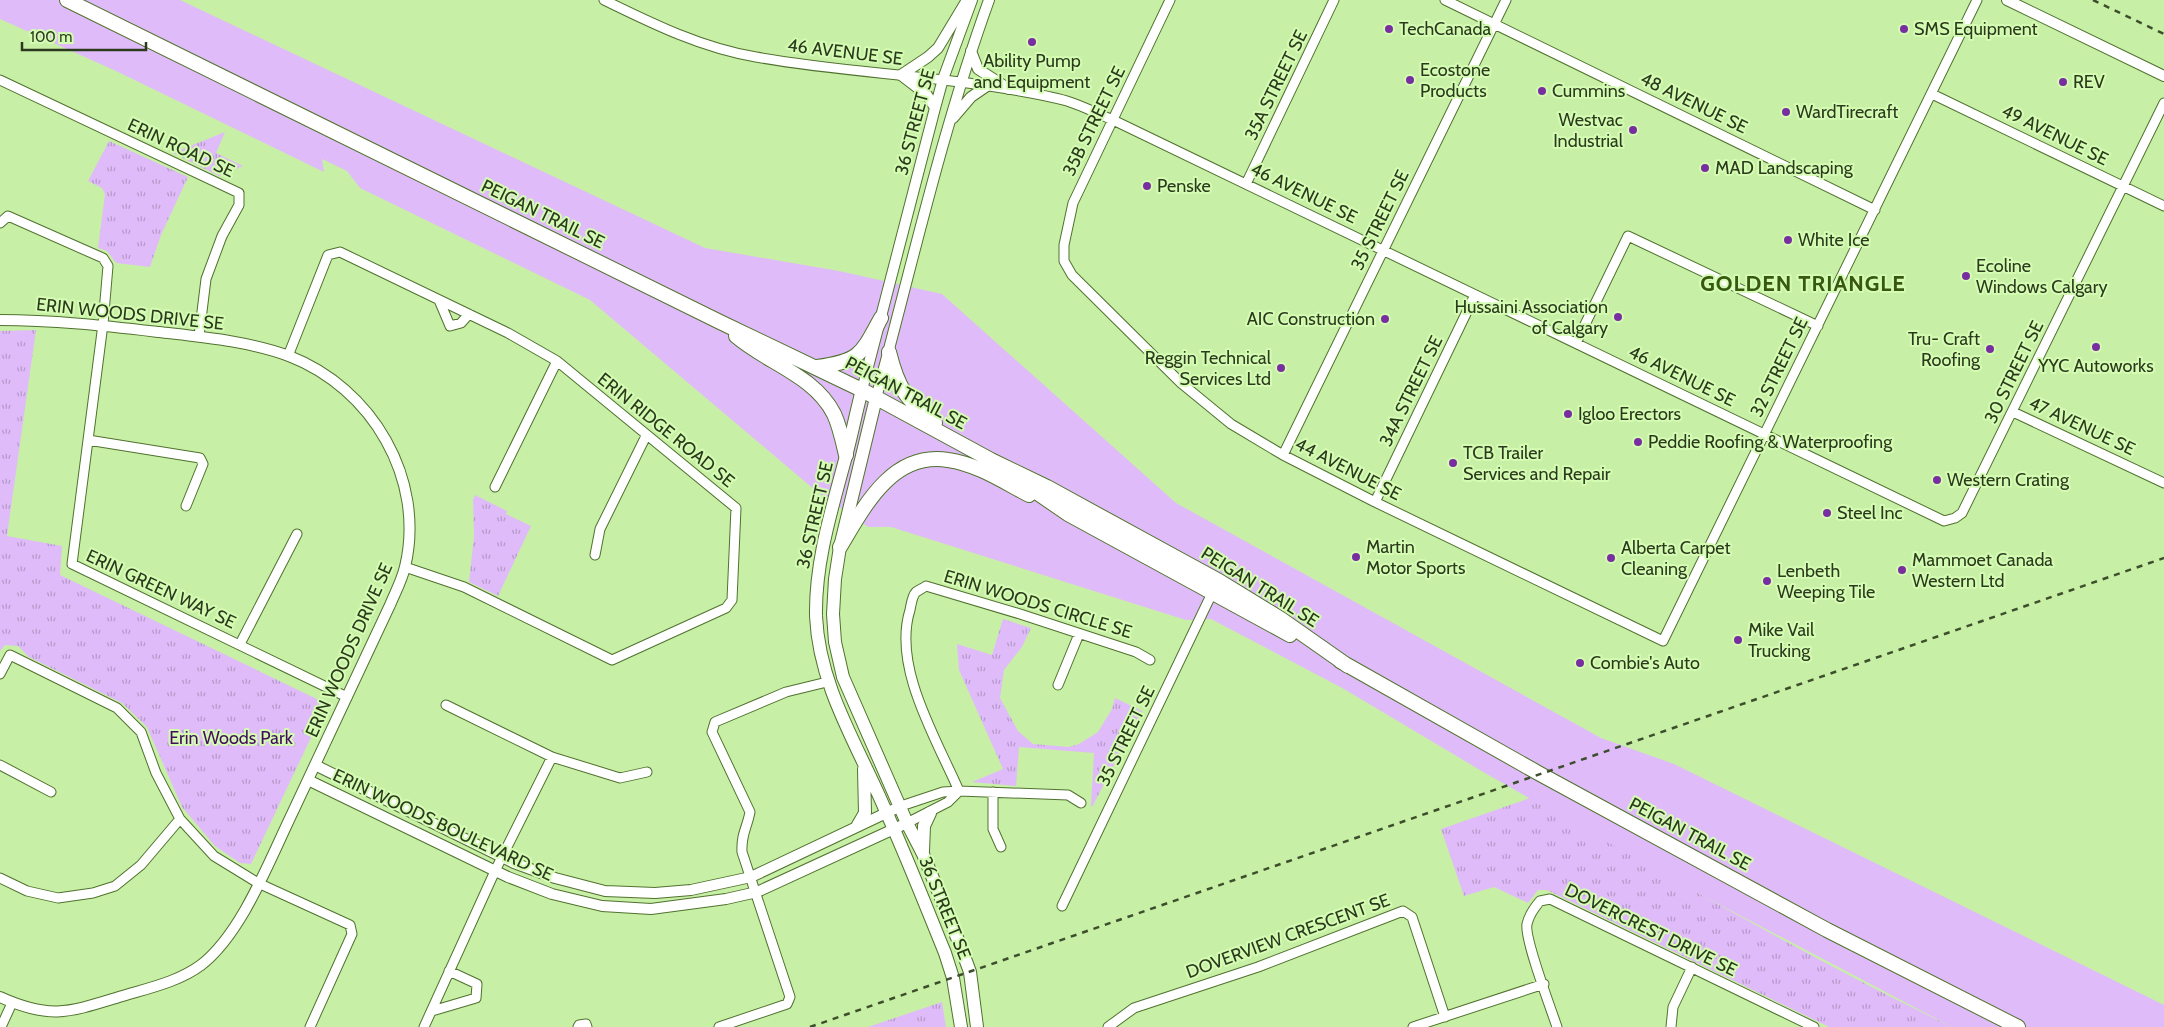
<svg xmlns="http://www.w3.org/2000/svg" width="2164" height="1027" font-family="Cabin,sans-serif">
	<defs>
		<pattern id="park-tufts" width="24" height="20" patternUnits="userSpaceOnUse" patternTransform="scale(1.25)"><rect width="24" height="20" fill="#e0bbf9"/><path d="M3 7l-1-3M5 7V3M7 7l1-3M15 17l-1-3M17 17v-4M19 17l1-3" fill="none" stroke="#b699c9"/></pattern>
	</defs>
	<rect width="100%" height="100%" fill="#c8efa6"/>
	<path fill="#e0bbf9" d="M0 0H180L705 248 839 271 942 294 1176 503 1601 738 1674 764 2164 1005V1027H1952L1671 879 1485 773 1344 689 1211 619 1186 620 891 527H868L816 491 590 300 360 188 347 171 322 159 324 172 116 71 0 19Z"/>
	<path fill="url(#park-tufts)" d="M225 132 216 153 243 166 219 176 173 153Z
		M109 141 188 177 161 235 150 267 116 263 107 251 98 248 105 194 102 188 88 181Z
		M36 330 7 536 62 546 60 575 321 701 325 708 251 864 240 863 215 846 182 807 147 727 122 703 29 657 18 646 5 645 0 651V331Z
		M475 495 507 511 506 514 531 526 498 596 469 582 474 536 473 500Z
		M1003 619 1031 628 1022 647 1004 670 1000 698 1018 731 1033 744 1069 747 1079 744 1098 732 1112 709 1115 698 1142 711 1092 807 1091 806 1094 753 1019 747 1016 786 972 782 1003 769 959 670 957 644 992 655Z
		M1530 798C1669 877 1808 957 1952 1027H1829L1547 890H1538L1528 903 1494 887 1464 896 1441 829Z
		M942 1002 946 1027H868Z"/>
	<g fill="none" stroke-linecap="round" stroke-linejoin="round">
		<g stroke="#50722e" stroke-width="11">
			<path id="minor" d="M604 0C653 24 702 48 756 57 833 71 912 74 989 86 1015 90 1042 94 1067 101 1083 106 1098 114 1113 120L1944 521 1955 518 1962 513 2164 103
				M1170 0 1073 203 1064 245V261L1072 275 1181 383 1231 424 1283 455 1375 502 1663 641 1977 0
				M1445 0 1875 210
				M0 80 239 193V205L222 236 206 279 199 336
				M1932 94 2164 206
				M1246 184 1334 0
				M0 223 8 216 103 258 108 266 103 324 72 564 347 697
				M439 300 450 326 461 323 469 314
				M1576 343 1628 236 1818 326
				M288 356 328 255 340 252 508 333 557 361 736 508 732 600 726 608 612 660 464 587 405 567
				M2013 412 2164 483
				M88 440 200 458 203 464 186 506
				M1283 455 1506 0
				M495 487 557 361
				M1375 502 1475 295
				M595 555 600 529 646 436
				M240 644 297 534
				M0 674 10 655 117 708 141 732 156 773 180 819 214 856 258 883 350 925 352 934 310 1027
				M1058 685 1079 634
				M446 705 552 757 620 778 647 772
				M0 765 51 792
				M959 791C937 740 892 667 910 610 911 605 912 596 916 592 919 590 923 588 926 586L1020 614 1136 652 1150 660
				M993 792V829L1001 847
				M901 806 943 792 959 791 1068 795 1081 803
				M907 823 948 802 959 791
				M0 878 27 891 58 898 93 893 115 886 141 865 180 819
				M1062 906 1214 589
				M432 1011 476 998 477 984 449 971
				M1 1027 12 1003
				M424 1027 495 871 552 757
				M578 1027 579 1025 586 1024 587 1027
				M719 1027 787 1004 790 997 742 852C741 834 747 828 750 812L712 732 715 722 786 692 827 682
				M1108 1027 1134 1008 1258 967 1403 911 1412 917 1445 1017
				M1413 1027 1544 984
				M1557 1027C1551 1009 1524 938 1527 924 1529 915 1534 908 1540 901L1550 899 1814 1027
				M1671 1027 1673 1007 1692 967"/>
		</g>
		<g stroke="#50722e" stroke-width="12">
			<path id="tertiary" d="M2007 0 2164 76
				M971 51 978 69 1009 89
				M935 108 927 95 901 75 928 57 938 48 967 0
				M953 118 971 97 987 86
				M0 320C54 320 106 326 159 332 202 337 248 341 289 356 372 388 426 479 405 567 402 580 395 593 390 605 356 676 324 747 290 818 268 864 241 934 201 965 177 983 144 989 116 998 67 1013 49 1019 0 997
				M862 390 935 108 943 79 972 0
				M876 398C912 265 942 130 989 0
				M315 765 514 863 555 878 605 891 655 893 691 890 751 877 901 806
				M308 780 508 877 552 894 602 906 651 909 726 899 757 892 907 823"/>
		</g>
		<g stroke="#50722e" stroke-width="14">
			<path id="secondary" d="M862 390C856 412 852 434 846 456 832 509 815 561 816 616 819 686 857 744 884 807 906 855 925 904 945 953L953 978 961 1027
				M876 398 840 547 835 579 833 614 835 642 843 677 907 823 923 854 960 945 970 972 977 1027
				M858 825 865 813 864 769
				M923 851 924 826 930 813"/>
		</g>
		<g stroke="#50722e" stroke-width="16">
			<path id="primary" d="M67 0 720 322 862 390 991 460 1047 487 1219 581 1281 619 1348 666
				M736 336C767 363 814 375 834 414 840 427 843 442 846 455
				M889 352C898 389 906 399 935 423
				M817 367C860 361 861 355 881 318
				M1020 481 1068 514 1290 635
				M840 547C864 507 892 451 948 460 977 464 1004 482 1029 495
				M1340 661 1540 774 1827 930 2018 1027"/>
		</g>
		<use href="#minor" stroke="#fff" stroke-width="9"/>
		<use href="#tertiary" stroke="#fff" stroke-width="10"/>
		<use href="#secondary" stroke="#fff" stroke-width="12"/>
		<use href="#primary" stroke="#fff" stroke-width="14"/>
		<path stroke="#3d4e2c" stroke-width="2.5" stroke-dasharray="6 6" stroke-linecap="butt" d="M2093 0 2164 34
			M810 1027 2164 558"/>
	</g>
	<g fill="#782ea0" stroke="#d5fcb3" stroke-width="2">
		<circle cx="1389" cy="29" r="5"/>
		<circle cx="1904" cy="29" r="5"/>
		<circle cx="1032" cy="42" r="5"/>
		<circle cx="1410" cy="80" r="5"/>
		<circle cx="2063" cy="82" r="5"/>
		<circle cx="1542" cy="91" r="5"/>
		<circle cx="1786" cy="112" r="5"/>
		<circle cx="1633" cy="130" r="5"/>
		<circle cx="1705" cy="168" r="5"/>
		<circle cx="1147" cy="186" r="5"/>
		<circle cx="1788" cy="240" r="5"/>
		<circle cx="1966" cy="276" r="5"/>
		<circle cx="1618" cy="317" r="5"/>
		<circle cx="1385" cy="319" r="5"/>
		<circle cx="2096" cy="347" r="5"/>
		<circle cx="1990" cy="349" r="5"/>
		<circle cx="1281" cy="368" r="5"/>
		<circle cx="1568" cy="414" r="5"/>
		<circle cx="1638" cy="442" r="5"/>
		<circle cx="1453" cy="463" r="5"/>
		<circle cx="1937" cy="480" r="5"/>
		<circle cx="1827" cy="513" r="5"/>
		<circle cx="1356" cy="557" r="5"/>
		<circle cx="1611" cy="558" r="5"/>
		<circle cx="1902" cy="570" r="5"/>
		<circle cx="1767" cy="581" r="5"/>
		<circle cx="1738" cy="640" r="5"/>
		<circle cx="1580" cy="663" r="5"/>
	</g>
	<g text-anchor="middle" stroke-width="4" stroke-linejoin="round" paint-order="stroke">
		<g font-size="18" fill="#2b3a1d" stroke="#d5fcb3" text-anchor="start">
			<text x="1399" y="35">TechCanada</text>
			<text x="1914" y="35">SMS Equipment</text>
			<text x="1032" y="67" text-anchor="middle">Ability Pump<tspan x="1032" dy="21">and Equipment</tspan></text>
			<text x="1420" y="76">Ecostone<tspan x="1420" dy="21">Products</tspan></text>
			<text x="2073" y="88">REV</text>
			<text x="1552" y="97">Cummins</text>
			<text x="1796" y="118">WardTirecraft</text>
			<text x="1623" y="126" text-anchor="end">Westvac<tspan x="1623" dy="21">Industrial</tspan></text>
			<text x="1715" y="174">MAD Landscaping</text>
			<text x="1157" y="192">Penske</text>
			<text x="1798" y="246">White Ice</text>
			<text x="1976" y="272">Ecoline<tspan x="1976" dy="21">Windows Calgary</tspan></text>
			<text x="1608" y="313" text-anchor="end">Hussaini Association<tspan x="1608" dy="21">of Calgary</tspan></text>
			<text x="1375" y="325" text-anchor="end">AIC Construction</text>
			<text x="1980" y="345" text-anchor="end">Tru- Craft<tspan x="1980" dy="21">Roofing</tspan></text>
			<text x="1271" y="364" text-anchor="end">Reggin Technical<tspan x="1271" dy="21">Services Ltd</tspan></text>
			<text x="2096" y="372" text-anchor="middle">YYC Autoworks</text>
			<text x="1578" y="420">Igloo Erectors</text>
			<text x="1648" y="448">Peddie Roofing &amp; Waterproofing</text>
			<text x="1463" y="459">TCB Trailer<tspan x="1463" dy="21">Services and Repair</tspan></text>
			<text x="1947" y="486">Western Crating</text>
			<text x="1837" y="519">Steel Inc</text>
			<text x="1366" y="553">Martin<tspan x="1366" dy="21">Motor Sports</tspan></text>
			<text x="1621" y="554">Alberta Carpet<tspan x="1621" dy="21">Cleaning</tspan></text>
			<text x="1912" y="566">Mammoet Canada<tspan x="1912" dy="21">Western Ltd</tspan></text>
			<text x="1777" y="577">Lenbeth<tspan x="1777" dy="21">Weeping Tile</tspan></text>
			<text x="1748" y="636">Mike Vail<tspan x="1748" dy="21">Trucking</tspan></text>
			<text x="1590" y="669">Combie's Auto</text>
		</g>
		<g font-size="18" fill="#2b3a1d" stroke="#d5fcb3">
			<text transform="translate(845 52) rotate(7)" y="6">46 AVENUE SE</text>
			<text transform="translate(1276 85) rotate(-64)" y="6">35A STREET SE</text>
			<text transform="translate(1694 103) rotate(26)" y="6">48 AVENUE SE</text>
			<text transform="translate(1094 121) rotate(-64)" y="6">35B STREET SE</text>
			<text transform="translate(915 122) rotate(-75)" y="6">36 STREET SE</text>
			<text transform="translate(2055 135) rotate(26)" y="6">49 AVENUE SE</text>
			<text transform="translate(181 148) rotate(25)" y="6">ERIN ROAD SE</text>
			<text transform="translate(1304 193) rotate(26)" y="6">46 AVENUE SE</text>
			<text transform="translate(543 214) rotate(26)" y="6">PEIGAN TRAIL SE</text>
			<text transform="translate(1380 220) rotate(-64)" y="6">35 STREET SE</text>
			<text transform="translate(130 314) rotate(6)" y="6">ERIN WOODS DRIVE SE</text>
			<text transform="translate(1779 367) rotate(-64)" y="6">32 STREET SE</text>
			<text transform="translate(2014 372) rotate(-64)" y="6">30 STREET SE</text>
			<text transform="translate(1682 376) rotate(26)" y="6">46 AVENUE SE</text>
			<text transform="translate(1411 391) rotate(-64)" y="6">34A STREET SE</text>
			<text transform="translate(906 393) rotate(28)" y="6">PEIGAN TRAIL SE</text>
			<text transform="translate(2082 426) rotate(25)" y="6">47 AVENUE SE</text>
			<text transform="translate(666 430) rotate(39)" y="6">ERIN RIDGE ROAD SE</text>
			<text transform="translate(1348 469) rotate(27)" y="6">44 AVENUE SE</text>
			<text transform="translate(815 515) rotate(-77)" y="6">36 STREET SE</text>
			<text transform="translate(1260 587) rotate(32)" y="6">PEIGAN TRAIL SE</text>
			<text transform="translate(161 589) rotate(25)" y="6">ERIN GREEN WAY SE</text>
			<text transform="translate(1038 604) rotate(17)" y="6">ERIN WOODS CIRCLE SE</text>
			<text transform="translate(349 650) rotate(-66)" y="6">ERIN WOODS DRIVE SE</text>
			<text transform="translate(1126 736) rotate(-64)" y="6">35 STREET SE</text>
			<text transform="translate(443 825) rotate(25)" y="6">ERIN WOODS BOULEVARD SE</text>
			<text transform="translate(1690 834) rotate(28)" y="6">PEIGAN TRAIL SE</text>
			<text transform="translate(945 908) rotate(68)" y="6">36 STREET SE</text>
			<text transform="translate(1651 930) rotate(26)" y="6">DOVERCREST DRIVE SE</text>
			<text transform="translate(1288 936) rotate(-20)" y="6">DOVERVIEW CRESCENT SE</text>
		</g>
		<g font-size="18" fill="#420d5c" stroke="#d5fcb3">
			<text x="231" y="744">Erin Woods Park</text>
		</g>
		<g font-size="22" font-weight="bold" letter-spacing="1" fill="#385811" stroke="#d5fcb3">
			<text x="1803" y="291">GOLDEN TRIANGLE</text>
		</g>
	</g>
	<path d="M22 42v8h124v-8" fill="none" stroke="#2b3a1d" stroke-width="2.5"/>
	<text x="30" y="42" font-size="15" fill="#2b3a1d" stroke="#d5fcb3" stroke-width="4" paint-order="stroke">100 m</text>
</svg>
